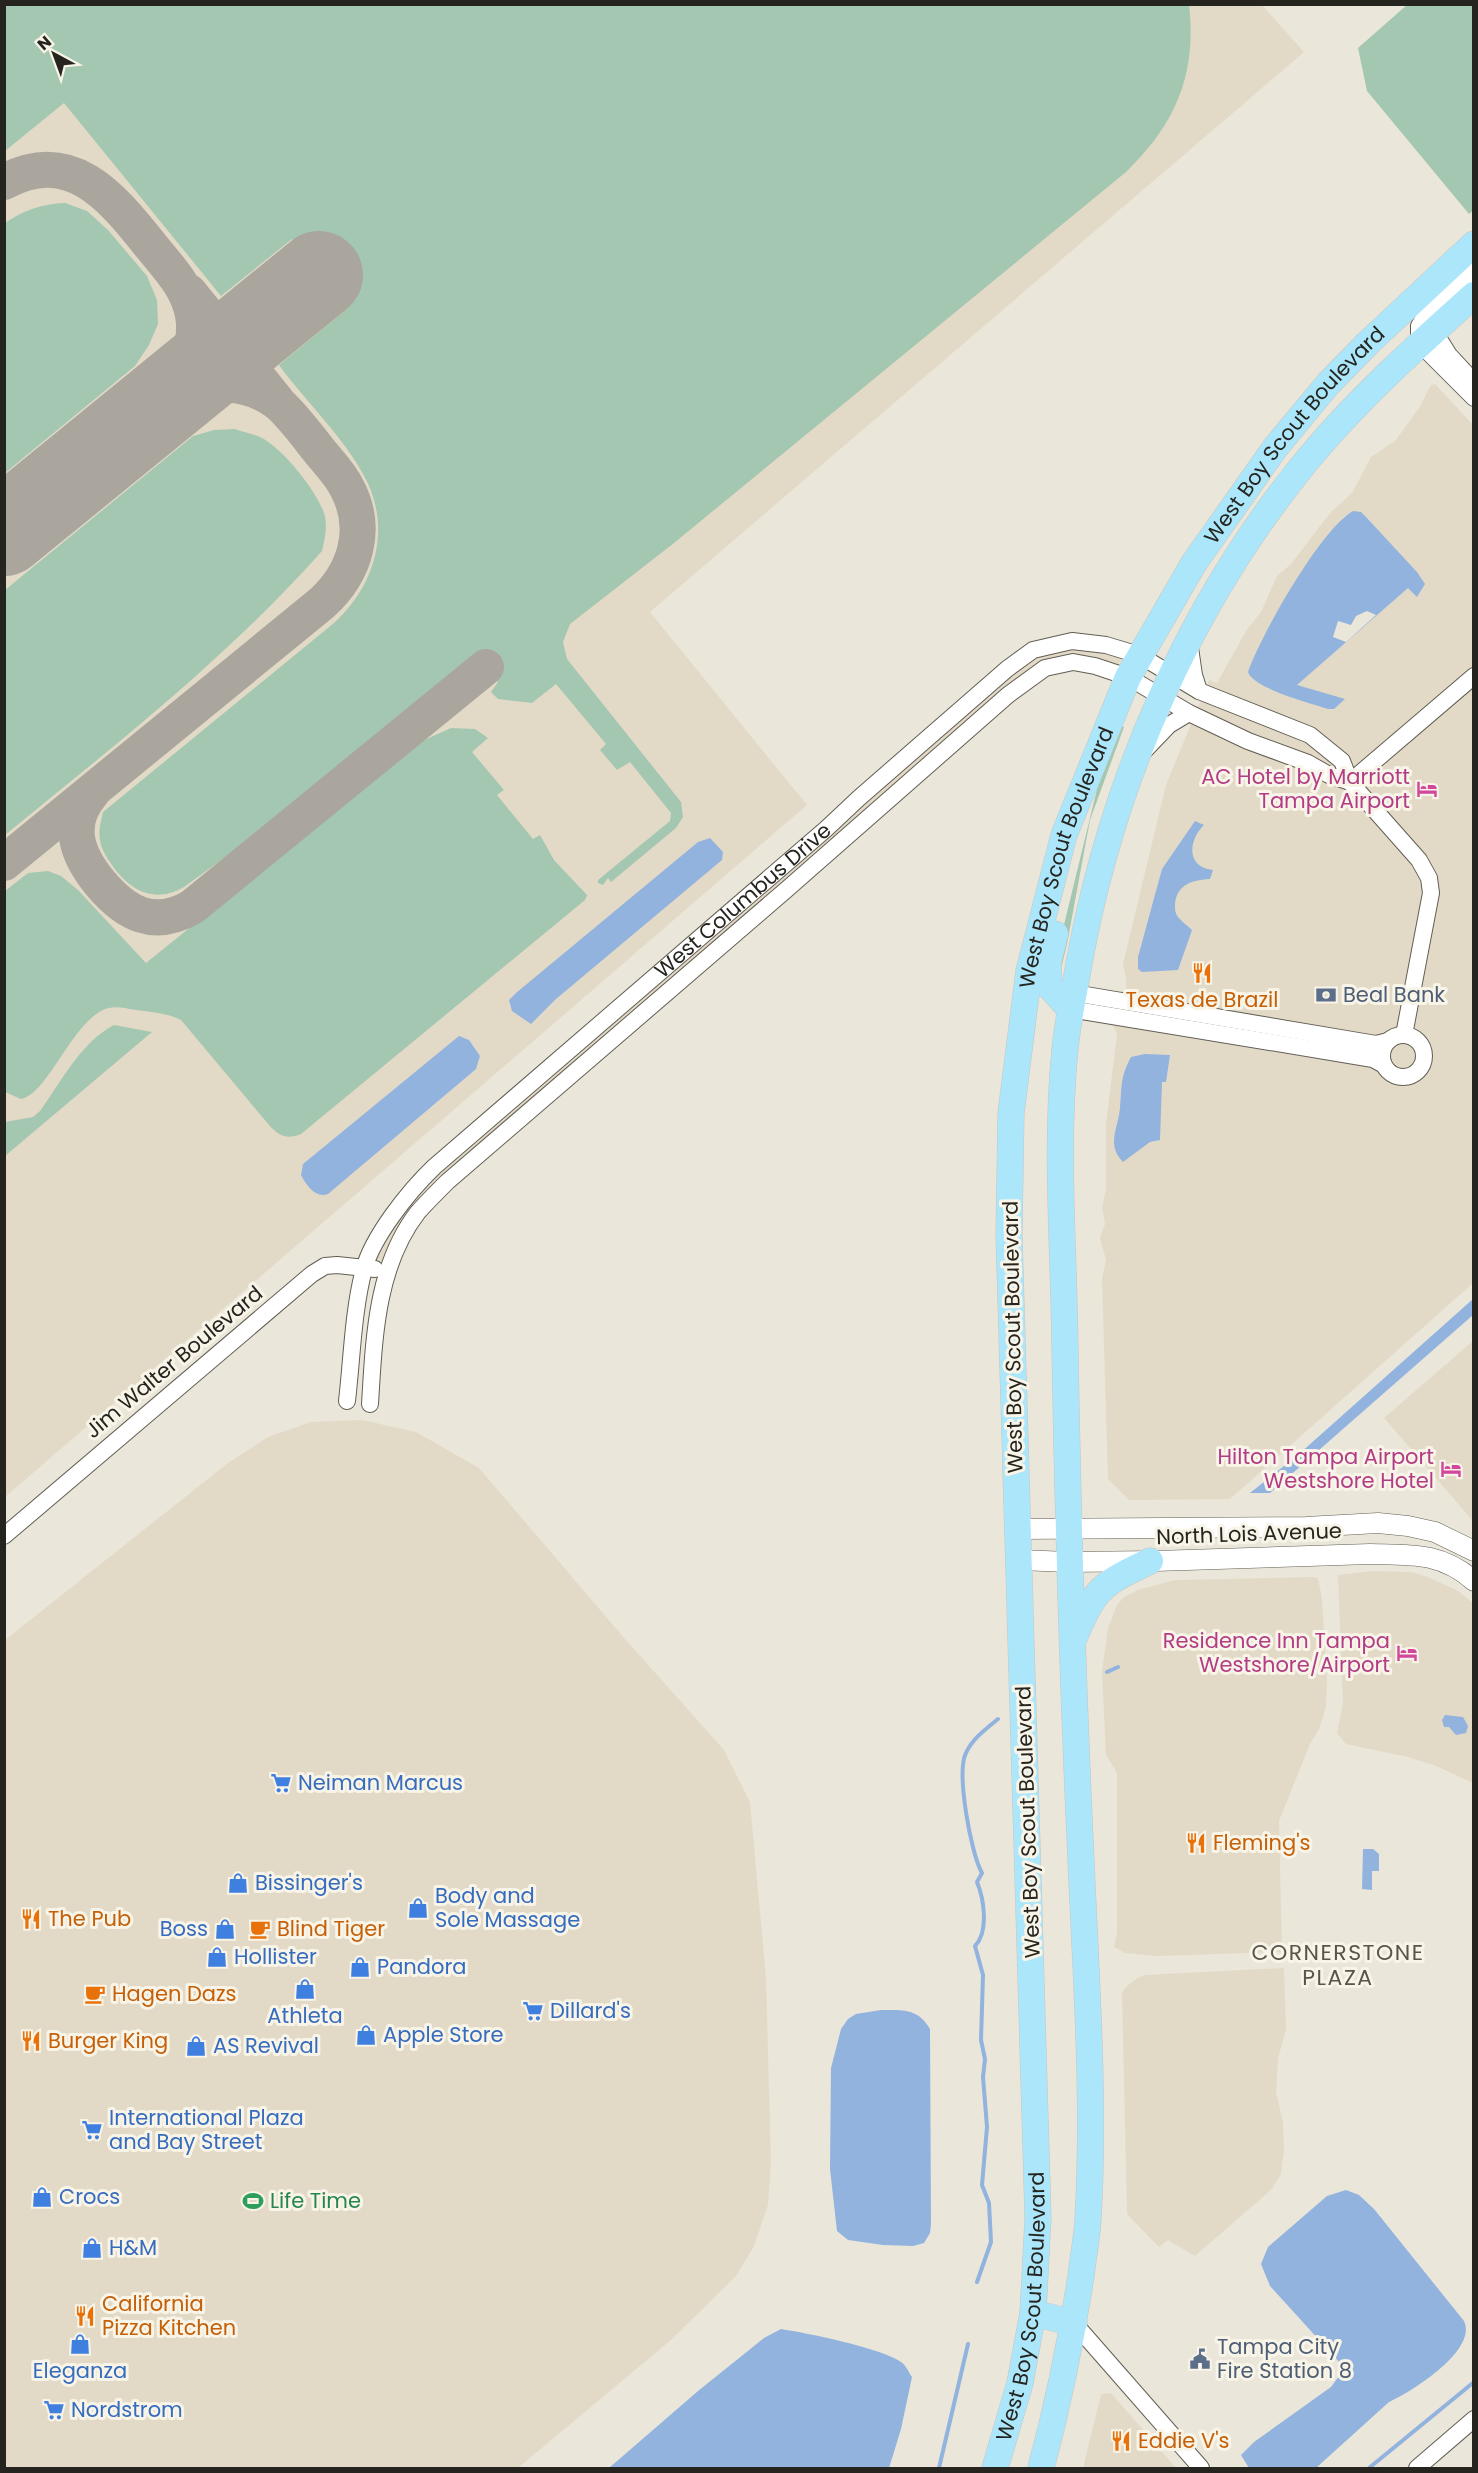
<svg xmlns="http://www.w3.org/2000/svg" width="1478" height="2473" font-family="Poppins,sans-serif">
	<rect width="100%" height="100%" fill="#ebe6da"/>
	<path fill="#e2dac7" d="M5 5H1262L1304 52 650 612 807 805 5 1497Z
		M1435 384 1474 426 1473 1283 1230 1499 1129 1500 1108 1479 1102 1279 1106 1260 1100 1238 1105 1224 1102 1207 1106 1189V1124L1117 1034 1111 1022 1115 993 1126 989V978L1123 964 1166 785 1209 680 1217 683 1246 631 1261 612 1277 576 1291 564 1330 513 1352 493 1371 457 1395 441 1419 408 1431 385Z
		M1074 648 1105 652 1122 657 1118 666 1071 654 781 884 442 1176 383 1262 376 1261 391 1233 416 1195 439 1172 1012 675 1037 657Z
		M1473 1341V1521L1384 1418Z
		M362 1420 416 1432 479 1468 625 1639 724 1750 750 1802 766 1978 771 2162 768 2205 754 2246 736 2276 672 2339 518 2468H5V1640L228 1463 268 1437 311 1422Z
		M1372 1571 1411 1572 1428 1577 1458 1591 1473 1603V1783L1436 1766 1408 1757 1346 1744 1337 1733 1343 1703 1338 1575Z
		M1313 1577 1318 1578 1322 1599 1327 1681 1326 1707 1319 1729 1310 1744 1279 1821 1282 1952 1157 1956 1125 1953 1114 1947 1117 1933V1773L1106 1755 1102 1671 1108 1628 1117 1605 1124 1597 1138 1590 1175 1580Z
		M1284 1968 1286 2030 1278 2058 1277 2078 1276 2092 1283 2123 1284 2149 1281 2174 1272 2189 1195 2256 1168 2240 1159 2247 1127 2214 1122 1993 1125 1988 1137 1978 1145 1975Z
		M1111 2393 1176 2468H1083L1101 2394Z"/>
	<path fill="#a4c7b1" d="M5 4H1189C1197 74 1176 124 1126 172L674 543 570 624 563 642 567 659 681 802 683 817 676 828 611 882 608 878 603 885 598 883V880L670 821 671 813 630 762 617 770 600 750 606 744 556 684 532 703 498 699 491 692 498 682 476 656 253 837 184 887C155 904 130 891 112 865 107 858 101 849 100 840 98 831 101 821 103 812L334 623C376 585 393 526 363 474 341 434 306 402 279 365L348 308 292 239 221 296 64 103 5 151Z
		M1408 4 1473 5 1474 210 1469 214 1367 91 1358 48Z
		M65 203 87 211 108 230 147 276 157 300 158 324 149 345 135 366 5 473V223C24 210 42 204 65 203Z
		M235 429C243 432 254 434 262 438 283 449 316 490 324 513 328 526 325 538 322 551 228 657 115 745 5 835V590L193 436 214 430Z
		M1121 726 1124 727 1090 820 1067 944 1057 985 1053 970 1098 785Z
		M451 728 475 729 488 738 472 752 504 790 497 795 533 839 540 835 554 860 587 895 585 900 301 1134C287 1140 279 1136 269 1125L181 1020C167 1013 152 1012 136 1010 128 1009 118 1006 109 1008 75 1015 48 1095 21 1099L5 1092V891L28 873 48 871 61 876 78 890 146 963 420 742Z
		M114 1025 152 1032 5 1156V1122L33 1117 40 1111C61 1082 81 1042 114 1025Z"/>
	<path fill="#91b3de" d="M1353 511 1361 512 1366 517 1417 572 1425 584 1417 597 1408 588 1297 685 1345 699 1334 709H1328C1311 703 1254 689 1248 672 1261 635 1320 530 1353 511Z
		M1195 821 1204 825C1189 839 1185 867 1213 870L1210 879C1193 880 1177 884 1175 904 1175 909 1175 913 1178 917 1182 922 1188 926 1192 930L1178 970 1142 972 1138 969V957L1162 869Z
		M710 838 723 852 722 860 556 999 531 1024 512 1011 509 1000 516 993 698 842Z
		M459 1036 469 1040 480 1056 476 1069 328 1194C316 1199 306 1185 301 1175L303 1164Z
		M1145 1054 1170 1055 1166 1082H1162L1160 1140 1150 1142 1123 1162C1106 1145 1118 1129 1120 1108 1122 1085 1120 1078 1131 1057Z
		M1473 1299V1315L1270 1493H1250L1299 1454Z
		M1445 1715 1463 1717 1468 1726 1466 1733 1456 1735 1449 1727H1444L1442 1720Z
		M1363 1849H1373L1379 1854V1871H1372V1890L1362 1889Z
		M881 2010C903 2010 918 2008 930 2029L931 2224 930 2233 924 2243 913 2246 883 2245 848 2240 837 2231 830 2169 831 2068 841 2029 848 2019 856 2014Z
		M1346 2190 1359 2195 1374 2209 1464 2321C1478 2350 1411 2392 1389 2402L1316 2468H1249L1241 2455 1254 2442 1331 2387 1342 2372 1340 2363 1270 2286 1261 2264 1268 2247 1327 2196Z
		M781 2329C807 2333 881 2348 901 2362 906 2365 909 2373 912 2377L901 2429 889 2468H609L698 2391 764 2338Z"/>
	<path fill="#ebe6da" d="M1367 611 1376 615 1346 642 1333 637 1338 621 1351 625 1356 616Z"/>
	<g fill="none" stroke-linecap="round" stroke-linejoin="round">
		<path stroke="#91b3de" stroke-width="4" d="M1107 1672 1118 1667
			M977 2282 991 2242 989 2203 982 2185 987 2127 983 2077 985 2059 981 2040 983 1975 975 1946C989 1932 984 1899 977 1882L982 1873C971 1854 956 1772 966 1753 973 1738 986 1729 998 1719
			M939 2468 968 2344
			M1369 2468 1474 2382"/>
		<path stroke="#aaa69d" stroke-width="36" d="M4 182C72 145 113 199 151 246 168 267 188 287 193 315 198 342 185 370 174 394
			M189 292 277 401
			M4 528 84 463
			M92 793C65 824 77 855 100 883 126 914 154 929 192 907L486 667
			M4 863 322 603C355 573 369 529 347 488 340 473 327 461 317 448 305 433 293 416 278 403 249 380 207 380 174 394"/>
		<path stroke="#aaa69d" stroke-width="88" d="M4 532 319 275"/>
		<g stroke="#625e53" stroke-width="18">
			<g id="minor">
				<path d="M1474 270 1424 318 1419 326V343L1474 398"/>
				<path d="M1434 331 1449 355 1474 382"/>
				<path d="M1189 641 1194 675 1199 691"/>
				<path d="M1145 750 1169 725 1189 713"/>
				<path d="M1350 782 1474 676"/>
				<path d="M1074 993 1376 1044 1388 1041"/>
				<path d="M1070 1009 1373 1059 1384 1065"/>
				<circle cx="1403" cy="1056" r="21"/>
				<path id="s1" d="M347 1401C352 1358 353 1311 364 1269 373 1236 409 1191 434 1167L826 829 859 798 1007 669 1033 650 1072 641 1106 645 1139 655 1199 691 1310 735 1342 761 1350 782 1419 860 1429 878 1431 893 1404 1035"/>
				<path d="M370 1404C374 1339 376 1266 418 1212 427 1202 437 1192 447 1182L786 890 1008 695 1045 668 1073 662 1095 666 1128 677 1189 713 1248 741 1308 763 1329 775 1350 782"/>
				<path d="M4 1536 312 1274 325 1266 337 1265 375 1269"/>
				<path d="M1074 2323 1201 2468"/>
				<path d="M1417 2468 1474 2419"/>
			</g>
		</g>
		<g stroke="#625e53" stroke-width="21">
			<path id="tertiary" d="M1019 1529 1306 1527 1378 1523 1408 1526 1435 1532 1474 1551
				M1020 1560 1068 1562 1156 1561 1370 1554C1411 1555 1441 1552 1474 1581"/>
		</g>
		<g stroke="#c6c6c5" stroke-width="27">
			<g id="primary">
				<path d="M1055 934 1048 962 1049 986 1070 1009"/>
				<path d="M1074 1638C1096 1587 1100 1585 1150 1561"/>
				<path d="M1033 2313 1074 2323"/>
				<path id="s2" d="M995 2468 1020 2383 1033 2313 1038 2218 1009 1235 1011 1113 1029 971 1064 835 1128 677 1194 563 1275 448 1328 384 1368 343 1474 244"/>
				<path d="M1041 2468C1058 2405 1071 2341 1081 2276 1083 2257 1087 2238 1088 2219 1095 2099 1086 1979 1081 1860 1073 1690 1068 1520 1065 1350 1064 1250 1055 1149 1065 1049 1068 1018 1075 989 1080 958 1114 776 1191 601 1309 458 1359 398 1416 347 1474 295"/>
			</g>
		</g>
		<use href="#minor" stroke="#fff" stroke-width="16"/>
		<use href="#tertiary" stroke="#fff" stroke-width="20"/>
		<use href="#primary" stroke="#ace6fa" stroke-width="26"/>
	</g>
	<defs>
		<g id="hotel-bare" transform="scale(1.62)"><path d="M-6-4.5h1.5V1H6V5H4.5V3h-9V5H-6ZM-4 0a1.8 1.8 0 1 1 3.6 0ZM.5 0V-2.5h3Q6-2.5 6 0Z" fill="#d1479c" stroke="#f8f4e8" stroke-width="2.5" paint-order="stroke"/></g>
		<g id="restaurant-bare" transform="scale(1.62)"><path d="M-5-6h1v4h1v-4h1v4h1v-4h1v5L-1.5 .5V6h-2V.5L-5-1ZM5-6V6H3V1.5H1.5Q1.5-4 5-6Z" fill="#e8710a" stroke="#f8f4e8" stroke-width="2.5" paint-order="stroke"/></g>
		<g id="bank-bare" transform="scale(1.62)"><path d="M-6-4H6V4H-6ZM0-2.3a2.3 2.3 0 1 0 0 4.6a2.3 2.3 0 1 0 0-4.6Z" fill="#5c6f8a" stroke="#f8f4e8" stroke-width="2.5" paint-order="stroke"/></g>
		<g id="supermarket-bare" transform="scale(1.62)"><path d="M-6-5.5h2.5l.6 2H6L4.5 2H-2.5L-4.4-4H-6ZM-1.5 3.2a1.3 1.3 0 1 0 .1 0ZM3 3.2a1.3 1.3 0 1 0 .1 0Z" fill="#3f7fe0" stroke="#f8f4e8" stroke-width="2.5" paint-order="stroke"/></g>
		<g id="shop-bare" transform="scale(1.62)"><path d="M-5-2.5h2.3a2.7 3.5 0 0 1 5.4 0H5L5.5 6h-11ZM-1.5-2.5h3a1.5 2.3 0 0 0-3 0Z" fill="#3f7fe0" stroke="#f8f4e8" stroke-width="2.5" paint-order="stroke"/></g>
		<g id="cafe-bare" transform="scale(1.62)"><path d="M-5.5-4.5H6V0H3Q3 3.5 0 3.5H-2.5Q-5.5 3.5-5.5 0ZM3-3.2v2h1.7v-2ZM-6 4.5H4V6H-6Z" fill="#e8710a" stroke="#f8f4e8" stroke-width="2.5" paint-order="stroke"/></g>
		<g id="stadium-bare" transform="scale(1.62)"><path d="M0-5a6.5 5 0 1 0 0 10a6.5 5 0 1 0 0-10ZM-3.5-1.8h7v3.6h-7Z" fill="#2e9e5b" stroke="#f8f4e8" stroke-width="2.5" paint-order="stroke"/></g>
		<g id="civic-bare" transform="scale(1.62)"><path d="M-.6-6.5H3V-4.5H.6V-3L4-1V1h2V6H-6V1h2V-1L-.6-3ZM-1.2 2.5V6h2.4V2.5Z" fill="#5c6f8a" stroke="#f8f4e8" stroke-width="2.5" paint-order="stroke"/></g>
	</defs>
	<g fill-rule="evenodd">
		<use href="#hotel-bare" x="1427" y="789"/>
		<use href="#restaurant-bare" x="1202" y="973"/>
		<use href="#bank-bare" x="1326" y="995"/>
		<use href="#hotel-bare" x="1451" y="1469"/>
		<use href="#hotel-bare" x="1407" y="1653"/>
		<use href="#supermarket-bare" x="281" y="1783"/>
		<use href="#restaurant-bare" x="1196" y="1843"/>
		<use href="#shop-bare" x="238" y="1883"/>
		<use href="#shop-bare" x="418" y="1908"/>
		<use href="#restaurant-bare" x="31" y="1919"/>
		<use href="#shop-bare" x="225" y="1929"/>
		<use href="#cafe-bare" x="260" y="1929"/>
		<use href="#shop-bare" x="217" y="1957"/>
		<use href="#shop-bare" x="360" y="1967"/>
		<use href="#shop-bare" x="305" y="1989"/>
		<use href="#cafe-bare" x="95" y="1994"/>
		<use href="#supermarket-bare" x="533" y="2011"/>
		<use href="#shop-bare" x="366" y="2035"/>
		<use href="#restaurant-bare" x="31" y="2041"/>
		<use href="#shop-bare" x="196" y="2046"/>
		<use href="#supermarket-bare" x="92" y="2130"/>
		<use href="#shop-bare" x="42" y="2197"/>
		<use href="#stadium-bare" x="253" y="2201"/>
		<use href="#shop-bare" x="92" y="2248"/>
		<use href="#restaurant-bare" x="85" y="2316"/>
		<use href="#shop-bare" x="80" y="2344"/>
		<use href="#civic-bare" x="1200" y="2359"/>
		<use href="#supermarket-bare" x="54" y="2410"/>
		<use href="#restaurant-bare" x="1121" y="2441"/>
	</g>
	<g text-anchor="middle" stroke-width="6" stroke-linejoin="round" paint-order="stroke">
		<g font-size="21" fill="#25241f" stroke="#f8f4e8">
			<text dy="7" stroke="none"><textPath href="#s2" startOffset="2109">West Boy Scout Boulevard</textPath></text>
			<text dy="7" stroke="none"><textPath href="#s2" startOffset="1623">West Boy Scout Boulevard</textPath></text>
			<text dy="7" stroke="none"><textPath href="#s1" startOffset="666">West Columbus Drive</textPath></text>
			<text transform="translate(1013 1337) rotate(-91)" y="7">West Boy Scout Boulevard</text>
			<text transform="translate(174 1362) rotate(-40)" y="7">Jim Walter Boulevard</text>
			<text transform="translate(1249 1534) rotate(-2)" y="7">North Lois Avenue</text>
			<text transform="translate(1028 1822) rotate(-92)" y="7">West Boy Scout Boulevard</text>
			<text dy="7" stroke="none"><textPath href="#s2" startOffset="165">West Boy Scout Boulevard</textPath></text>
		</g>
		<g font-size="21" fill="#b23c85" stroke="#f8f4e8" text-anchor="end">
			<text x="1410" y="784">AC Hotel by Marriott<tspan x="1410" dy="24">Tampa Airport</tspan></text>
			<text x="1434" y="1464">Hilton Tampa Airport<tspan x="1434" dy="24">Westshore Hotel</tspan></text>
			<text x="1390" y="1648">Residence Inn Tampa<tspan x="1390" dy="24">Westshore/Airport</tspan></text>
		</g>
		<g font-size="21" fill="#4e5e75" stroke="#f8f4e8" text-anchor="start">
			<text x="1343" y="1002">Beal Bank</text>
			<text x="1217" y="2354">Tampa City<tspan x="1217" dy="24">Fire Station 8</tspan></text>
		</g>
		<g font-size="21" fill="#c56008" stroke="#f8f4e8" text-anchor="start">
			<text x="1202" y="1007" text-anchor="middle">Texas de Brazil</text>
			<text x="1213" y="1850">Fleming's</text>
			<text x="48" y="1926">The Pub</text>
			<text x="277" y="1936">Blind Tiger</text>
			<text x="112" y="2001">Hagen Dazs</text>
			<text x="48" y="2048">Burger King</text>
			<text x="102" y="2311">California<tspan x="102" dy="24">Pizza Kitchen</tspan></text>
			<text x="1138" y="2448">Eddie V's</text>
		</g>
		<g font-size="21" fill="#366cbe" stroke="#f8f4e8" text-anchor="start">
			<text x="298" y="1790">Neiman Marcus</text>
			<text x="255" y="1890">Bissinger's</text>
			<text x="435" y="1903">Body and<tspan x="435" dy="24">Sole Massage</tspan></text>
			<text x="208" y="1936" text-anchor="end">Boss</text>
			<text x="234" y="1964">Hollister</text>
			<text x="377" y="1974">Pandora</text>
			<text x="550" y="2018">Dillard's</text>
			<text x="305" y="2023" text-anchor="middle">Athleta</text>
			<text x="383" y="2042">Apple Store</text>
			<text x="213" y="2053">AS Revival</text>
			<text x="109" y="2125">International Plaza<tspan x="109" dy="24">and Bay Street</tspan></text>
			<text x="59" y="2204">Crocs</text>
			<text x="109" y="2255">H&amp;M</text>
			<text x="80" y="2378" text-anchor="middle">Eleganza</text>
			<text x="71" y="2417">Nordstrom</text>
		</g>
		<g font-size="21" fill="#27864d" stroke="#f8f4e8" text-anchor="start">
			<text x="270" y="2208">Life Time</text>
		</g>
		<g font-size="22" letter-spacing="1.5" fill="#59554b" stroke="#f8f4e8">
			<text x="1338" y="1960">CORNERSTONE<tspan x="1338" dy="25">PLAZA</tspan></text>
		</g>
	</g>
	<rect width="1478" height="2473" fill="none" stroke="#25241f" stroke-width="12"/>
	<g transform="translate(54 54) rotate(319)" stroke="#f8f4e8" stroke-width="4.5" paint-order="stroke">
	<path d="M0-4.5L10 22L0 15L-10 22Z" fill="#25241f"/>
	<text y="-9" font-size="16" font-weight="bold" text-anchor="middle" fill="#25241f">N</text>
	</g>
</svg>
